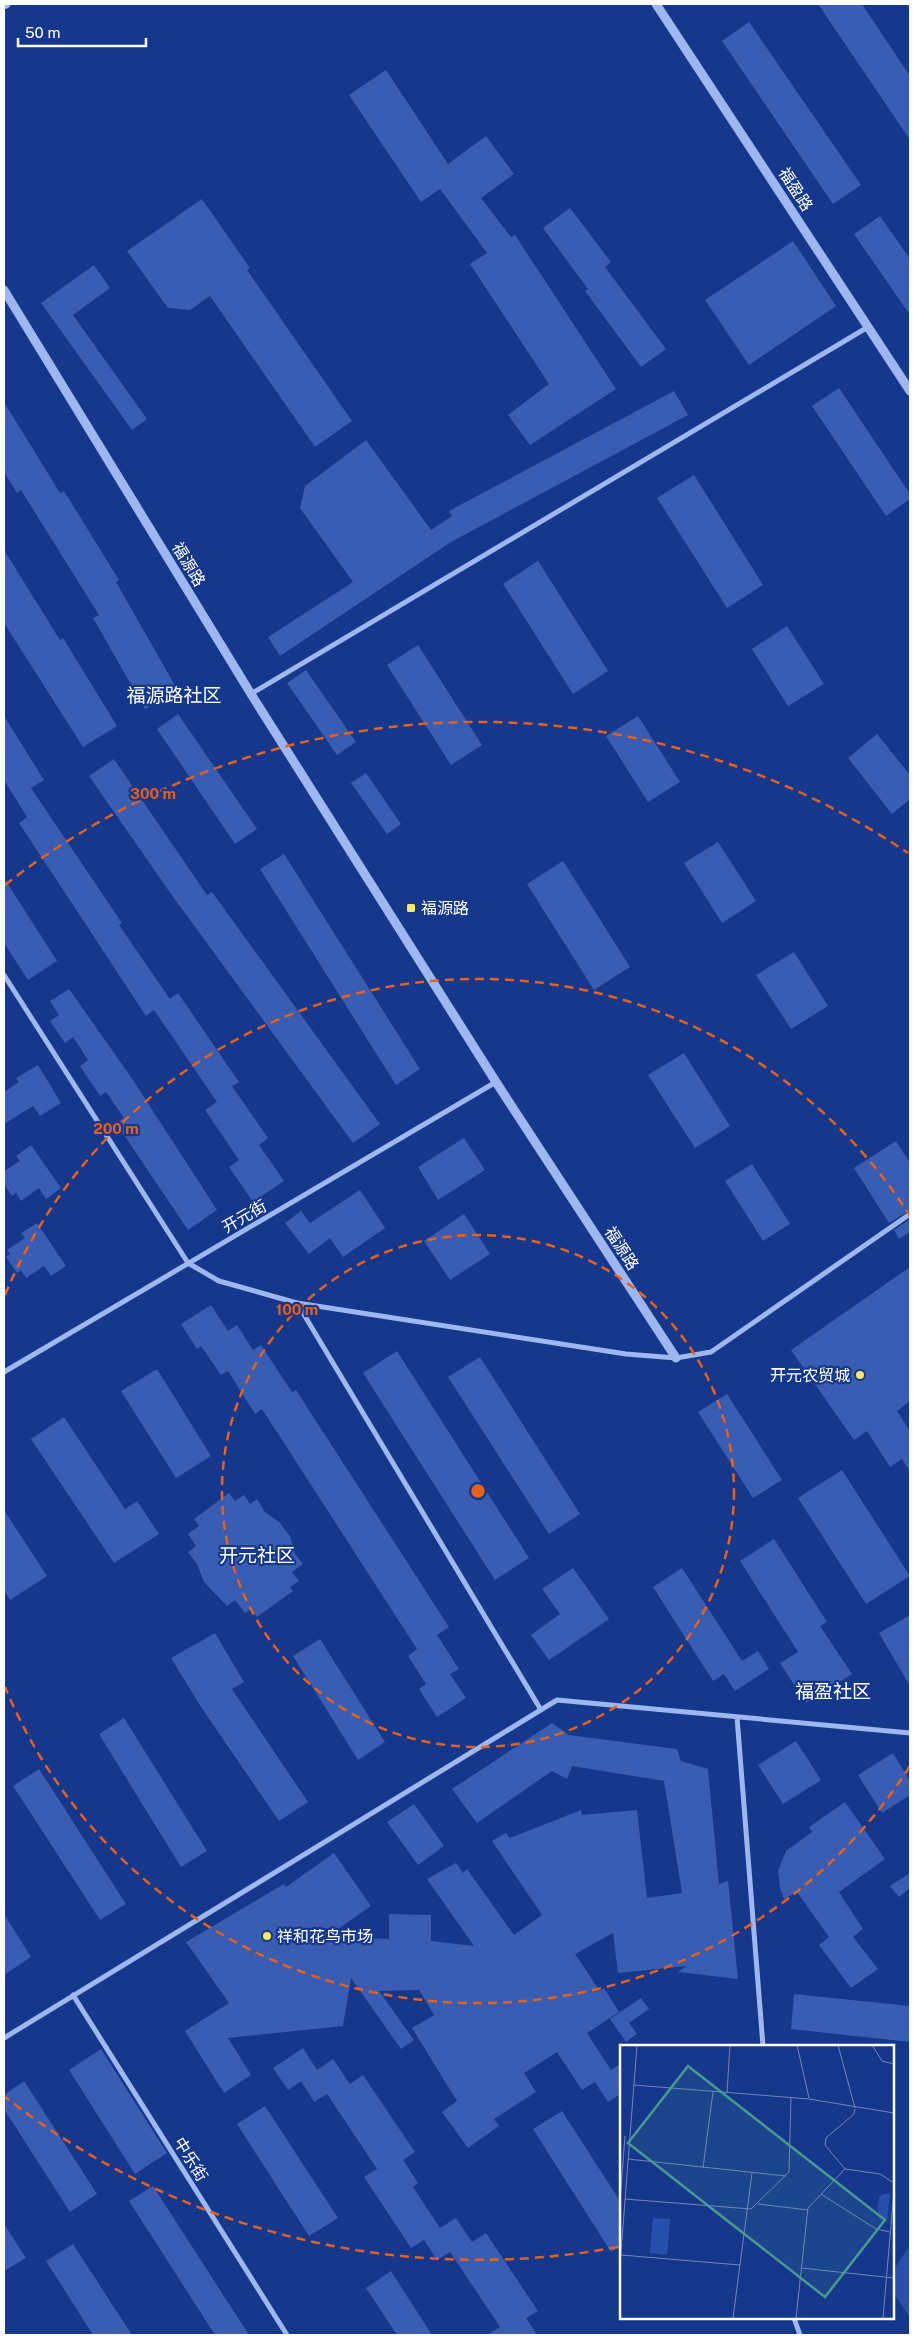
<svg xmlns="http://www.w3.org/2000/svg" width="914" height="2339" font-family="'Public Sans','Noto Sans SC',sans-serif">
	<rect width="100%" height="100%" fill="#15378c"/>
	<path fill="#274fab" d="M910 2245V2318L895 2295 896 2266Z"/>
	<path fill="#395db3" d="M818 4H862L910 76V140Z
		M749 22 861 185 833 204 722 41Z
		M386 70 448 164 486 136 514 174 481 198 511 237 515 235 616 389 530 445 508 415 549 384 470 264 487 253 440 189 421 202 349 95Z
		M202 199 250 268 247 270 352 421 315 447 210 296 190 310 168 308 127 251Z
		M570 208 611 262 605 267 666 349 641 367 585 291 588 289 543 228Z
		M880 216 910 259V315L854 234Z
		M793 241 836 306 749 365 705 300Z
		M94 265 110 288 73 315 147 419 132 430 41 303Z
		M839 388 910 494V499L886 516 812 406Z
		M674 391 688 415 451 542 280 656 268 637 353 582 300 508 305 486 366 440 431 530 452 516 449 511Z
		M4 402 60 493 64 491 119 580 116 582 177 689 145 709 93 618 99 615 21 490 17 493 4 472Z
		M694 475 763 585 727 608 657 498Z
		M4 550 60 640 63 638 117 726 83 747 4 623Z
		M538 561 608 671 573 694 503 584Z
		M787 626 824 684 788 706 752 649Z
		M418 645 482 745 451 765 387 665Z
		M306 670 356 742 337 755 287 683Z
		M178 714 257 829 235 844 157 729Z
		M4 716 44 780 31 788 122 923 119 925 170 999 178 993 239 1082 232 1086 268 1138 259 1145 284 1181 253 1202 229 1167 239 1160 205 1110 217 1102 154 1010 146 1016 19 823 27 817 4 780Z
		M638 716 680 782 648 802 606 736Z
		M877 734 910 775V799L892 814 848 758Z
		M114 759 207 895 212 892 380 1124 353 1143 171 894 89 776Z
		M366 773 401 824 387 834 351 783Z
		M718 842 756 901 722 923 684 863Z
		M284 854 420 1069 396 1085 260 869Z
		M563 861 630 967 594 990 527 884Z
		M4 878 57 961 28 980 4 943Z
		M794 952 828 1006 791 1029 756 975Z
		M69 989 131 1077 217 1210 188 1230 116 1123 124 1118 106 1092 100 1096 80 1066 88 1060 73 1037 65 1043 50 1021 59 1015 50 1001Z
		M684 1053 730 1126 695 1148 648 1075Z
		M38 1065 61 1103 40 1116 33 1106 4 1124V1092L19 1082 16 1078Z
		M464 1138 485 1170 438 1200 418 1167Z
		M896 1141 910 1163V1210L889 1223 854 1168Z
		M31 1145 61 1188 46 1199 39 1188 21 1201 16 1193 12 1196 4 1184V1171L20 1161 16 1156Z
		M752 1164 790 1224 763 1241 725 1181Z
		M360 1190 385 1228 343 1257 330 1238 309 1254 285 1223 301 1211 310 1223Z
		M464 1214 490 1254 450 1280 424 1241Z
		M910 1219V1232L899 1239 894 1230Z
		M37 1223 66 1266 51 1276 44 1266 26 1278 21 1270 17 1273 6 1257 10 1254 7 1250 25 1238 21 1233Z
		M910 1267V1401L897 1411 910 1431V1472L902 1459 890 1467 867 1431 854 1440 791 1350Z
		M211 1305 228 1331 237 1325 253 1350 261 1345 292 1392 296 1390 449 1627 437 1635 459 1669 450 1674 466 1698 437 1717 419 1689 426 1684 408 1656 417 1649 262 1409 255 1414 228 1371 221 1375 201 1346 197 1349 181 1324Z
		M397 1351 529 1558 495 1580 363 1373Z
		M480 1357 580 1514 549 1534 448 1377Z
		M157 1369 211 1456 176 1478 121 1391Z
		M727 1394 782 1480 753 1498 698 1412Z
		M64 1417 125 1509 137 1501 159 1534 114 1563 31 1439Z
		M842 1470 910 1576 866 1604 798 1498Z
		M229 1493 235 1501 244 1495 250 1504 257 1499 265 1512 279 1522 290 1536 295 1554 303 1564 292 1572 299 1581 290 1587 293 1591 257 1617 251 1609 245 1613 235 1600 227 1606 204 1582 197 1564 188 1552 196 1546 188 1534 199 1526 194 1519Z
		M4 1510 47 1576 10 1600 4 1590Z
		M774 1539 827 1622 820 1626 852 1674 806 1703 780 1663 798 1652 740 1561Z
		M573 1568 609 1619 549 1660 531 1635 560 1614 542 1589Z
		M682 1568 742 1661 758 1651 769 1669 735 1691 724 1674 713 1681 653 1587Z
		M910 1615V1686L879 1633Z
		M215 1633 244 1682 232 1689 308 1802 279 1821 201 1707 171 1658Z
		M320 1639 385 1742 358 1760 293 1656Z
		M124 1718 207 1851 181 1867 99 1734Z
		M552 1723 569 1735 677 1749 681 1761 708 1769 719 1884 728 1881 738 1979 678 1972 687 1966 618 1973 613 1933 575 1954 600 1991 604 1988 619 2012 587 2033 611 2070 622 2063V2093L608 2102 595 2082 582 2090 557 2052 524 2073 536 2092 494 2119 499 2126 468 2148 442 2112 457 2101 412 2028 434 2015 419 1990 379 1991 414 2040 401 2049 351 1978 343 2026 228 2038 251 2075 224 2093 185 2031 229 2003 186 1942 284 1884 286 1887 334 1853 371 1906 328 1936 389 1939V1914L431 1915V1941L474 1946 427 1879 456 1863 463 1873 467 1869 514 1935 542 1915 492 1841 506 1833 510 1838 581 1810 582 1815 637 1810 647 1898 682 1893 664 1781 572 1766 567 1779 552 1771 477 1823 452 1789Z
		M796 1741 821 1780 783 1804 758 1765Z
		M893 1753 910 1781V1795L882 1813 858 1775Z
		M39 1769 126 1904 100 1920 13 1786Z
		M845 1802 885 1859 839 1892 863 1929 853 1937 878 1969 851 1988 819 1945 829 1937 797 1892 784 1899 780 1888 778 1871 786 1851 812 1832 809 1827Z
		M414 1804 444 1846 418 1865 387 1822Z
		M910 1873V1888L899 1897 890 1886Z
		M4 1914 31 1957 4 1975Z
		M794 1994 910 2006V2042L791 2029Z
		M641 1998 649 2009 629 2023 637 2034 626 2042 610 2019Z
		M303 2048 317 2070 333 2059 350 2084 363 2075 415 2152 403 2160 418 2183 413 2187 440 2228 456 2218 472 2242 486 2233 538 2311 526 2318 537 2335H487L500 2327 450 2252 437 2260 424 2240 411 2248 364 2177 377 2169 327 2094 314 2102 301 2081 288 2090 273 2068Z
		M101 2049 167 2153 135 2174 69 2070Z
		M24 2081 97 2194 70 2212 4 2109V2095Z
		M265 2106 338 2218 309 2236 237 2124Z
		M562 2111 622 2204V2246L611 2252 533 2129Z
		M153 2186 249 2335H215L129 2201Z
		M4 2224 26 2258 4 2271Z
		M73 2244 132 2335H93L46 2261Z
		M391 2271 432 2335H397L366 2288Z"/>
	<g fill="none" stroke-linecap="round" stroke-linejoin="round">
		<path stroke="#9eb7f0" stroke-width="5" d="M251 694 868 327
			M4 975 188 1263 219 1281 297 1303 626 1354 676 1358 711 1352 910 1214
			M297 1303 541 1710
			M4 1372 496 1082
			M737 1717 763 2046
			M73 1995 287 2335
			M4 2038 557 1700 910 1733
			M794 2318 800 2335"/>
		<path stroke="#9eb7f0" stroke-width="9" d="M656 4 910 391
			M4 5 6 4
			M4 290 251 694 496 1082 676 1358"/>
	</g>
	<g fill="none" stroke="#e96118" stroke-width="2.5" stroke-dasharray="9 6">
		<circle cx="478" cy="1491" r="256"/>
		<path d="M910 1766A512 512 0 0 1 5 1687M5 1295A512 512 0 0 1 910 1216"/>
		<path d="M618 2247A769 769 0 0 1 5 2097M5 885A769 769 0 0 1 908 853"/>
	</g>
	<g fill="#ffe95d" stroke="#15378c" stroke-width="2">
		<rect x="406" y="903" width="10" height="10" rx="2.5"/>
		<circle cx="860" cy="1375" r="5"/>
		<circle cx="267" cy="1936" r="5"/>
	</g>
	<g text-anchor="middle" stroke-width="4.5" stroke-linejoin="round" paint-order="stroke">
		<g font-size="16" fill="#fff" stroke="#15378c">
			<text transform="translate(796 189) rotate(57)" y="6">福盈路</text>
			<text transform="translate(189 564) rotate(59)" y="6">福源路</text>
			<text transform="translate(244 1216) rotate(-30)" y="6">开元街</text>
			<text transform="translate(622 1248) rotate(57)" y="6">福源路</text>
			<text transform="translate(191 2159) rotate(58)" y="6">中乐街</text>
		</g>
		<g font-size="16" fill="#fff" stroke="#15378c" text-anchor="start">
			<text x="421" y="914">福源路</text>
			<text x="850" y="1381" text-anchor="end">开元农贸城</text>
			<text x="277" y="1942">祥和花鸟市场</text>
		</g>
		<g font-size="19" fill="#fff" stroke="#15378c">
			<text x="174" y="702">福源路社区</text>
			<text x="257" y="1562">开元社区</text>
			<text x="833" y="1698">福盈社区</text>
		</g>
	</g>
	<g transform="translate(620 2045)">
		<rect width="274" height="274" fill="#15378c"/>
		<path d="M263 149H270L267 179 266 174 257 170 259 152ZM33 173 50 174 47 210 30 208Z" fill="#274fab"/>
		<path fill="none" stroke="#7387ba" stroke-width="1" d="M177 0 189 53M218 0 235 63M252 0 262 16 274 19M14 40 189 54 274 68M107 48 110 0M235 64 234 69 206 93 205 100 225 124 260 129 274 138M8 114 166 131M83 123 93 47M201 149 256 184 270 187M5 154 131 164 169 127 171 52M0 156 5 91M138 159 188 165M1 210 120 220M0 220 17 0M181 223 274 233M113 273 132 128M176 273 188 163 225 124M263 273 274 145"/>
		<path fill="#4b9892" fill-opacity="0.15" stroke="#4b9892" stroke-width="2.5" d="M68 21 265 175 205 252 8 98Z"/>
		<rect width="274" height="274" fill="none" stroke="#fff" stroke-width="2.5"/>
	</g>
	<circle cx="478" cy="1491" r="8" fill="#e96118" stroke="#15378c" stroke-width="2.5"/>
	<g font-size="15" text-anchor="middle" font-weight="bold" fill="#e96118" stroke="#15378c" stroke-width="4.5" stroke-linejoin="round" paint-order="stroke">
		<text x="153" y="799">300 m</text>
		<text x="116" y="1134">200 m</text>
		<text x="297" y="1315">100 m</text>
	</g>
	<rect width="914" height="2339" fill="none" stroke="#ffffff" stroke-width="10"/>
	<path d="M18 38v8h128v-8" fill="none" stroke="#ffffff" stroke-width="2.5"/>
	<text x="25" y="38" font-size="15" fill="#ffffff" stroke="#15378c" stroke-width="4" paint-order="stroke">50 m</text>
</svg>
